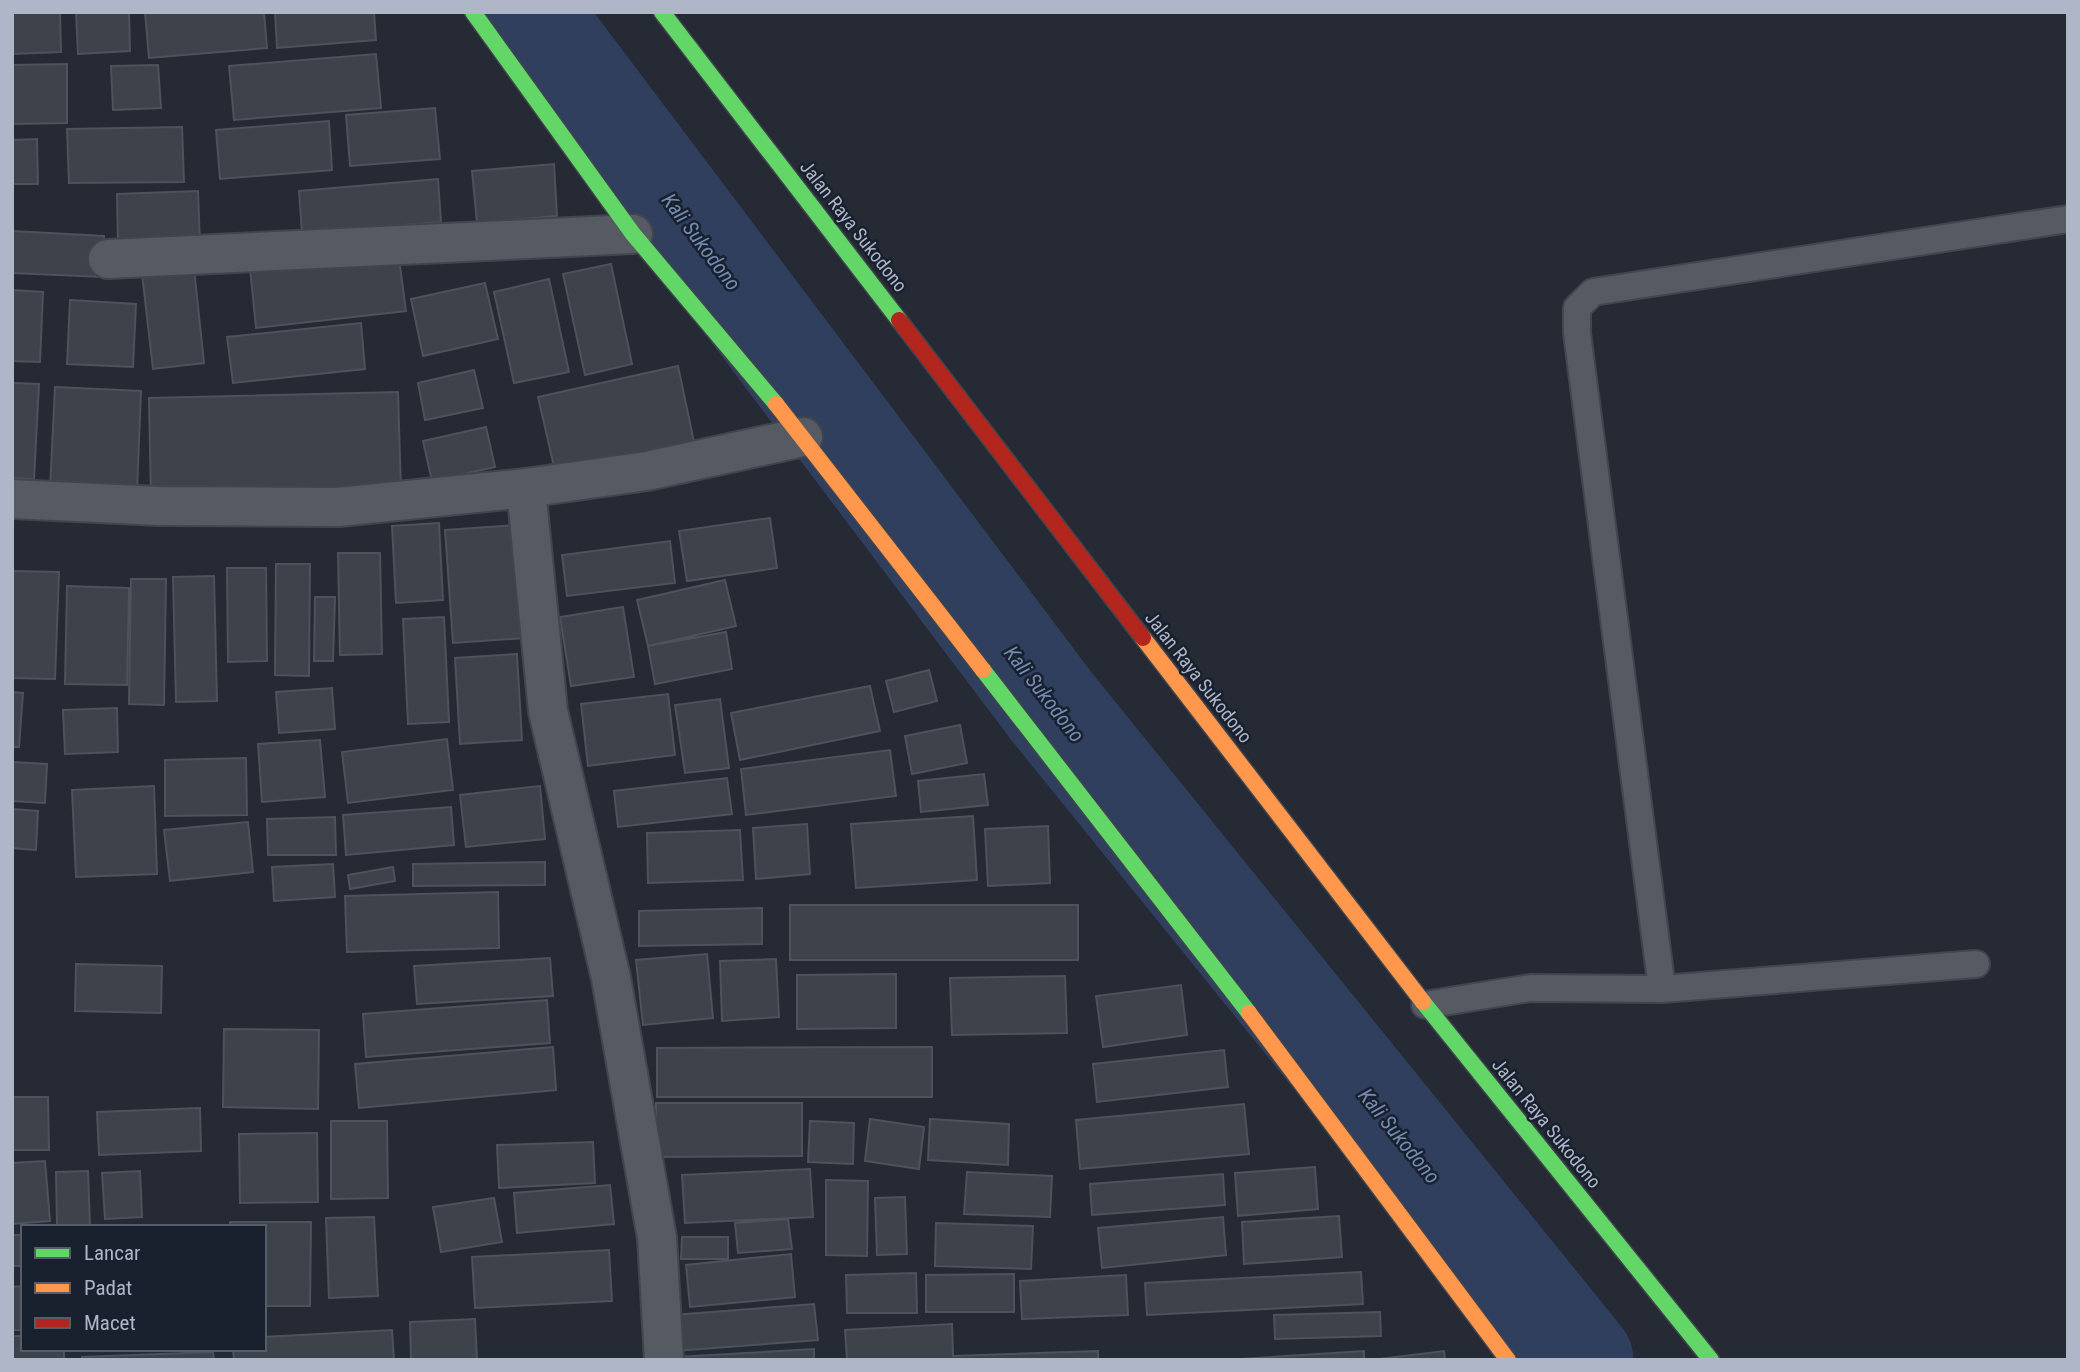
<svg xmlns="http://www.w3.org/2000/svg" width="2080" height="1372" font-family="'Roboto Condensed',sans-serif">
	<rect width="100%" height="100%" fill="#252a34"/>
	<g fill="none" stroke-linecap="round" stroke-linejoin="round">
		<path stroke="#2f3f5d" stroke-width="105" d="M528 12 1052 707 1581 1360"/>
	</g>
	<path fill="#3d424b" stroke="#4d525c" stroke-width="2" d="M12 12H60L61 52 12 54Z
		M76 12H129L130 51 78 54Z
		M145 12H264L267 48 149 58Z
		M275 12H374L376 40 277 48Z
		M376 54 381 108 234 120 229 66Z
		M67 64V123L12 124V65Z
		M158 65 161 108 113 110 111 66Z
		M435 108 440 159 350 166 346 115Z
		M329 121 332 170 220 179 216 130Z
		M182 127 184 182 69 183 67 129Z
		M37 139 38 184H12V140Z
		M554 164 557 216 477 223 472 171Z
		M438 179 441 222 302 233 299 191Z
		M198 191 200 244 118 245 117 194Z
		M12 231 104 236 103 277 12 273Z
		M398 251 406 311 256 328 250 268Z
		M611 264 632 364 585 375 563 274Z
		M194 268 204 363 153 369 142 274Z
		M549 279 569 372 514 383 494 292Z
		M485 283 498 339 423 356 411 299Z
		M12 290 43 292 40 362 12 361Z
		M70 300 136 304 133 367 67 364Z
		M361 323 365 369 233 383 227 337Z
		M678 366 694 442 555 471 538 397Z
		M474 370 483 408 425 420 418 383Z
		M12 383 39 384 34 479 12 478Z
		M55 387 141 391 137 492 50 488Z
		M398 392 401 492 151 500 149 398Z
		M486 427 495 467 432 481 423 441Z
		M770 518 777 568 687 581 679 531Z
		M439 523 443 600 396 603 392 526Z
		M517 525 525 638 453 643 445 530Z
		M670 541 675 583 567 596 562 555Z
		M338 553H380L382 654 340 655Z
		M276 564H310L309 676 275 675Z
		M227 568H266L267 661 228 662Z
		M12 571 59 572 55 679 12 678Z
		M214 576 217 701 176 702 173 577Z
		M131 579H166L164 705 129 704Z
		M725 580 736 626 648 646 637 600Z
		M67 586 129 588 127 685 65 684Z
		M315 597H335L333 661H314Z
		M623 607 634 677 571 686 560 617Z
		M444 617 449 722 408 724 403 619Z
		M726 632 732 669 655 684 648 646Z
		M517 654 522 740 460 744 455 658Z
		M929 670 937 701 894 712 886 681Z
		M870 686 880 731 740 760 731 713Z
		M332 688 335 729 279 733 276 692Z
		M12 692 23 693 19 747H12Z
		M668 694 675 755 588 766 581 704Z
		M720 699 729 768 685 773 675 705Z
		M117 708 118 752 65 754 63 710Z
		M960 725 967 763 912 774 905 736Z
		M447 739 453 790 348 803 342 752Z
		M320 740 325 797 262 802 258 744Z
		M890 750 896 796 746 815 741 769Z
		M246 758 247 815 165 816V760Z
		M12 762 47 764 45 803 12 801Z
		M984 774 988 805 921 812 918 781Z
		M727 778 732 814 618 827 614 791Z
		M154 786 157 874 76 877 72 790Z
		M540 786 545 839 466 847 460 795Z
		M451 807 454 845 346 855 343 815Z
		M12 809 38 811 36 850 12 848Z
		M973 816 977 880 856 888 851 824Z
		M335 817 336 855H268L267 819Z
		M248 822 253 872 170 881 164 830Z
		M807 824 810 874 756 879 753 828Z
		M1048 826 1050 883 988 886 985 829Z
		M740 830 743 880 648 883 647 833Z
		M545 862V885L413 886V864Z
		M333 864 335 897 274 901 272 867Z
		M393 867 395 881 350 889 348 875Z
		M498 892 499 948 347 952 345 896Z
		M790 905H1078V960H790Z
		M762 908V944L639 946V911Z
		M707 954 713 1018 643 1025 636 960Z
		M550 958 553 996 417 1004 414 966Z
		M776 959 779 1017 722 1021 720 961Z
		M76 964 162 966 161 1013 75 1011Z
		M896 974V1028L797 1029V975Z
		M1065 976 1067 1033 952 1035 950 978Z
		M1181 985 1187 1035 1103 1047 1096 996Z
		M547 1000 550 1043 366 1057 363 1014Z
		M224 1029 319 1030 318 1109 223 1107Z
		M553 1047 556 1090 359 1108 355 1064Z
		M932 1047V1097H657V1048Z
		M1224 1050 1228 1087 1097 1102 1093 1064Z
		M12 1097H48L49 1150H12Z
		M656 1103H802V1156L656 1157Z
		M1244 1104 1249 1154 1080 1169 1076 1120Z
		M200 1108 201 1151 99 1155 97 1112Z
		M870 1119 924 1127 919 1169 865 1161Z
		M930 1119 1009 1124 1008 1165 928 1160Z
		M331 1121H387L388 1198 331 1199Z
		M810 1121 854 1123 853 1164 808 1162Z
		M317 1133 318 1202 240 1203 239 1134Z
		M593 1142 595 1183 499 1188 497 1145Z
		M45 1161 50 1221 12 1224V1163Z
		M1315 1167 1318 1209 1238 1216 1235 1173Z
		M810 1169 813 1217 685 1223 682 1175Z
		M88 1171 90 1227H57L56 1172Z
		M140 1171 142 1217 105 1219 102 1173Z
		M967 1172 1052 1176 1050 1217 964 1214Z
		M1223 1174 1225 1205 1092 1215 1090 1184Z
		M826 1180 868 1181 867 1256 826 1255Z
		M610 1185 614 1224 517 1233 514 1193Z
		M905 1197 907 1254 877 1255 875 1198Z
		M494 1198 502 1242 441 1252 433 1207Z
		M1339 1216 1342 1257 1244 1264 1242 1222Z
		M374 1217 378 1296 329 1298 326 1218Z
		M1223 1217 1226 1255 1102 1268 1098 1228Z
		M788 1219 792 1249 738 1253 735 1223Z
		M230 1222H311L310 1306H264V1227H230Z
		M936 1223 1033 1226 1031 1269 935 1266Z
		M12 1235H23V1266H12Z
		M682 1237H728V1259H681Z
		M609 1250 612 1301 475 1308 472 1257Z
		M791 1254 795 1297 690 1307 686 1265Z
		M1361 1272 1363 1304 1147 1315 1145 1283Z
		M916 1273 917 1313H847L846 1275Z
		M1014 1274V1312H926V1275Z
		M1126 1275 1128 1315 1022 1319 1020 1281Z
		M23 1286V1330H12V1287Z
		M814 1304 818 1340 675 1351 673 1315Z
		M1380 1312 1381 1336 1275 1339 1274 1315Z
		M475 1319 477 1360H411L410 1322Z
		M952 1324 953 1356 1098 1351V1360H844L847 1359 845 1330Z
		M392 1330 394 1360H234L233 1349H264V1337Z
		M12 1336H23V1349H64V1360H12Z
		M814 1349V1360H677V1357Z
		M1364 1351V1360H1225Z
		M1444 1351 1445 1360H1380V1359Z
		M213 1352 214 1360H82V1357Z"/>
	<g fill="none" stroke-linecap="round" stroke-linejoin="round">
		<g stroke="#41454d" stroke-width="30">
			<path id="lane" d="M1662 989 1577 333V308L1593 292 2068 219
				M1425 1005 1530 988 1662 989 1976 964"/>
		</g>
		<g stroke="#41454d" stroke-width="42">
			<path id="street" d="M108 259 633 234
				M526 488 548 711 611 978 657 1238 664 1360
				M12 499 160 506 338 507 526 488 647 471 803 437"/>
		</g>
		<g stroke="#41454d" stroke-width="19">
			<path id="fast" d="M473 12 633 234 776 404
				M662 12 899 320
				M983 670 1249 1013
				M1423 1002 1711 1360"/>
		</g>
		<g stroke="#41454d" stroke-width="19">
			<path id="slow" d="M776 404 983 670
				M1143 638 1423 1002
				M1249 1013 1508 1360"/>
		</g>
		<g stroke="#41454d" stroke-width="19">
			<path id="jam" d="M899 320 1143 638"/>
		</g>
		<use href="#lane" stroke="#565a62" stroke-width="26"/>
		<use href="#street" stroke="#565a62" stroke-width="38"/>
		<use href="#fast" stroke="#63d668" stroke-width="16"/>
		<use href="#slow" stroke="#ff974d" stroke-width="16"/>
		<use href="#jam" stroke="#b3261e" stroke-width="16"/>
	</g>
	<g text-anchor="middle" stroke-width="5" stroke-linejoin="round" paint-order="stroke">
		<g font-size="19" fill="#aeb6c7" stroke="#19212f">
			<text transform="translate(854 226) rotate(52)" y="7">Jalan Raya Sukodono</text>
			<text transform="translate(1199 677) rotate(52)" y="7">Jalan Raya Sukodono</text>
			<text transform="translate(1547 1123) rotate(51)" y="7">Jalan Raya Sukodono</text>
		</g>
		<g font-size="21" font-style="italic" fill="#748ab2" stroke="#19212f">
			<text transform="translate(701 242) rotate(53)" y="7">Kali Sukodono</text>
			<text transform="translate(1044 694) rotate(52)" y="7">Kali Sukodono</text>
			<text transform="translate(1399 1136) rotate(51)" y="7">Kali Sukodono</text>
		</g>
	</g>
	<rect width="2080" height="1372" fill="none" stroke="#aeb6c7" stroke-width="28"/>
	<rect x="21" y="1225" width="245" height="126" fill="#19212f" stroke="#555d6c" stroke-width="2"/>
	<rect x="35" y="1248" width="35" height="10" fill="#63d668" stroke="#555d6c" stroke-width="2"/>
	<text x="84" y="1260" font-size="21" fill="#aeb6c7">Lancar</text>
	<rect x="35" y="1283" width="35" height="10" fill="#ff974d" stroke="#555d6c" stroke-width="2"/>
	<text x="84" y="1295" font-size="21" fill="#aeb6c7">Padat</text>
	<rect x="35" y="1318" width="35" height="10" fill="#b3261e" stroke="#555d6c" stroke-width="2"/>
	<text x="84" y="1330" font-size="21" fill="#aeb6c7">Macet</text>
</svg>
